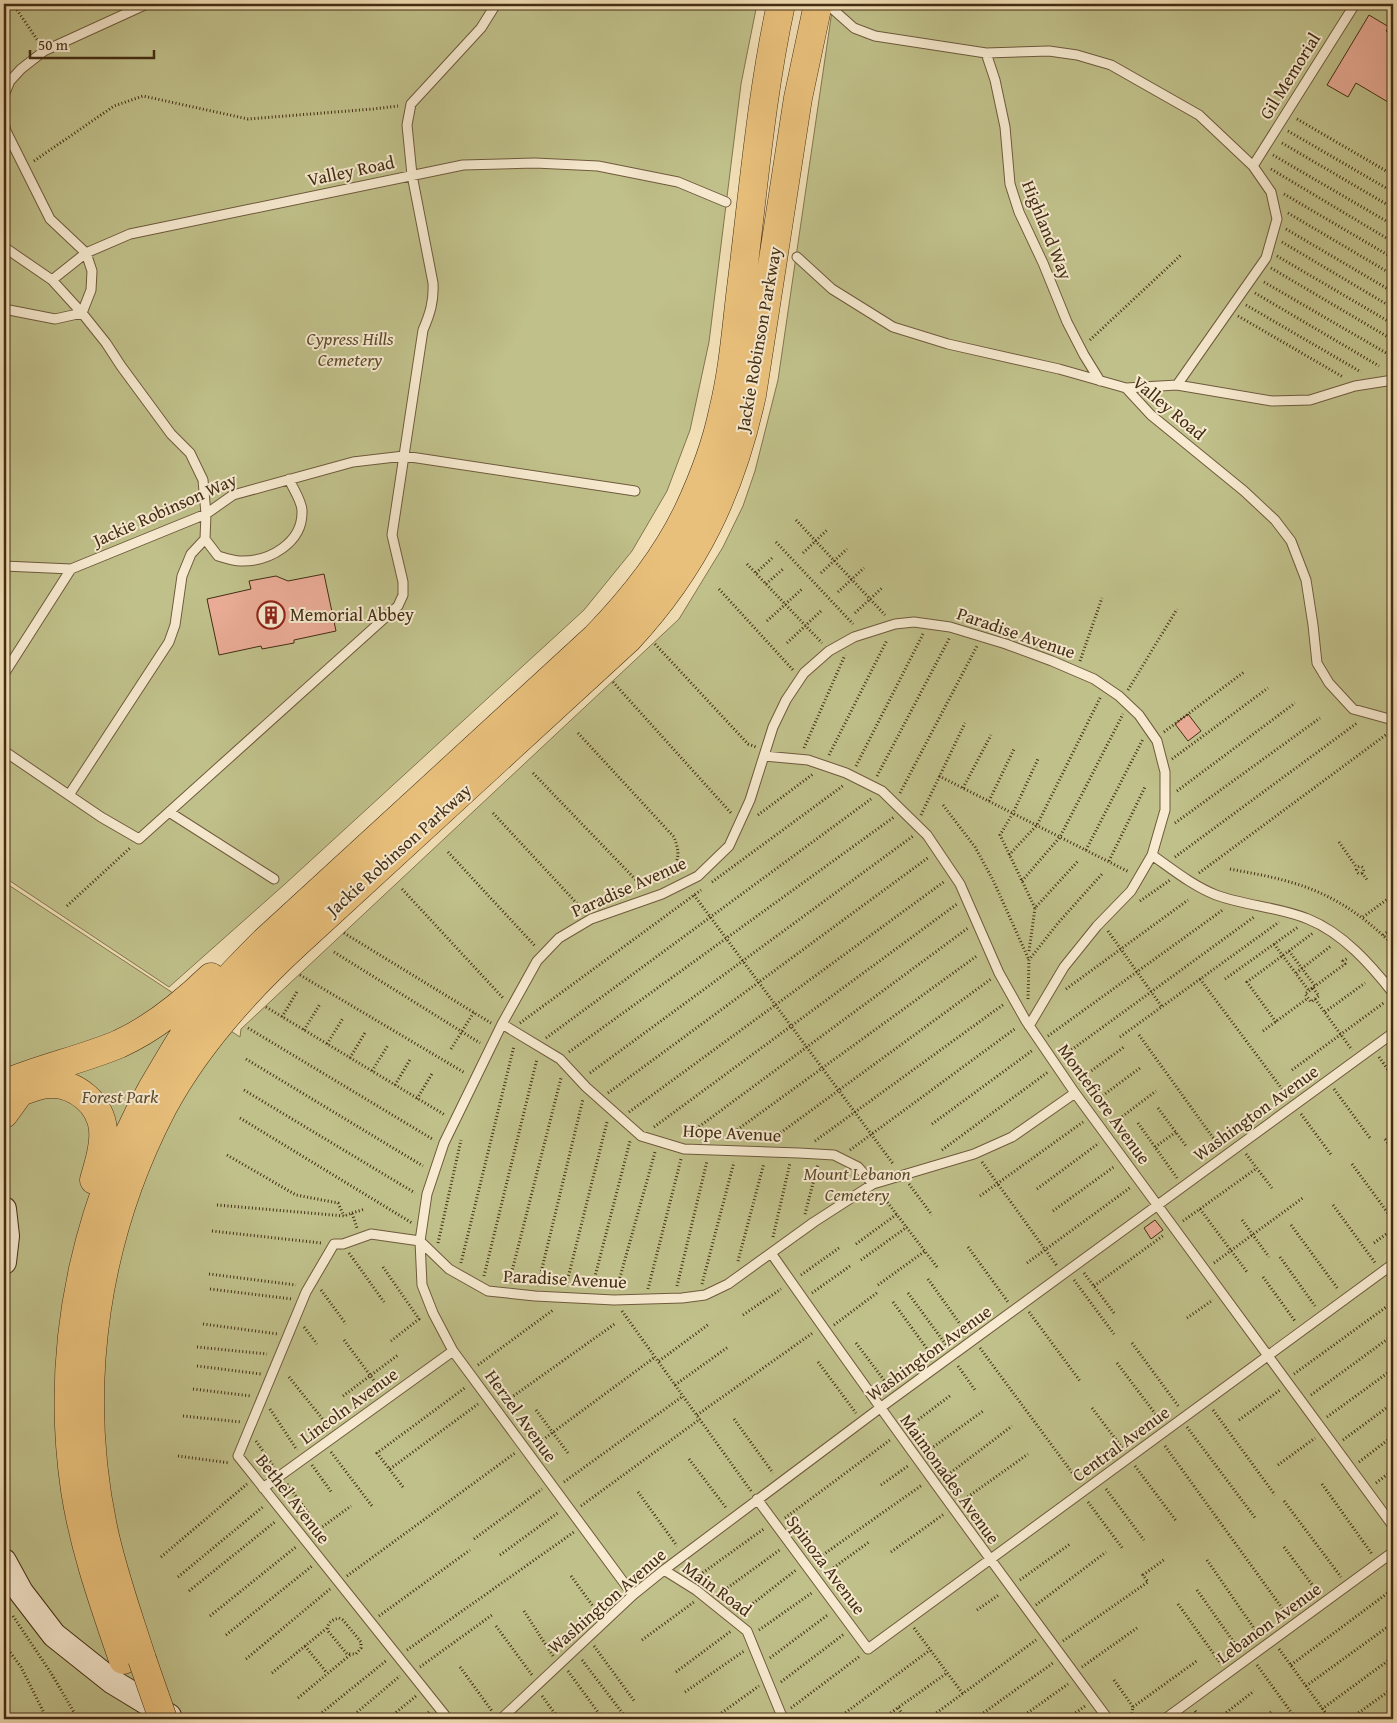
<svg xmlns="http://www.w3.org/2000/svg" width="1397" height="1723" font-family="'Gentium Book Plus',serif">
	<rect width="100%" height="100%" fill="#f2dfb6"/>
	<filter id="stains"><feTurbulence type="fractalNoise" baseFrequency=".004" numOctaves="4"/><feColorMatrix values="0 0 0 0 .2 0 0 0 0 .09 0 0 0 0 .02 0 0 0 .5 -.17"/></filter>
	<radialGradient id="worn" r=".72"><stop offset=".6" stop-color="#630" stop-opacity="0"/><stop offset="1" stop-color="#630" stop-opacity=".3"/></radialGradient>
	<path fill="#c0c08a" stroke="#82764e" d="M4 4H757L741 84 709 342 690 430 667 491 632 551 584 610 285 884 169 987 4 877Z
		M833 4H1393V1719H4V882L240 1037 241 1029 679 619 723 547 743 506 755 471 778 380Z"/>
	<path fill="#eaac96" stroke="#432d13" d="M1369 15 1389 27 1386 31 1393 35V105L1356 83 1348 97 1327 85Z
		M324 574 336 631 294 640V643L262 649 261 646 219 655 207 599 251 589 249 581 276 576 288 581Z
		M1188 714 1201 731 1188 741 1175 724Z
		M1155 1220 1163 1230 1151 1239 1144 1228Z"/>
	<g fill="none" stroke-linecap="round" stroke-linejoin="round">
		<g stroke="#6f5a3c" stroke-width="11">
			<path id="lane" d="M827 4 854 28 875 36 986 53 1049 51 1077 55 1111 65 1199 115 1253 166 1271 192 1277 219 1266 258 1177 385
				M986 53 995 80 1005 127 1010 184 1019 212 1043 263 1067 322 1084 355 1100 381
				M4 95 10 81 21 69 44 51 147 4
				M4 122 6 131 50 219 86 253 92 271 91 290 82 313 55 319 4 309
				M1253 166 1355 4
				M4 247 52 280 86 253 130 234 463 165 535 163 598 166 678 182 726 202
				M797 257 832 289 893 327 948 344 1059 369 1126 388 1151 415 1244 491 1275 520 1291 541 1306 580 1313 625 1317 663 1329 683 1353 709 1393 720
				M52 280 82 313 106 343 121 366 171 434 190 453 203 480 206 514 205 539 218 556C225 558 233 561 240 561 269 562 303 543 302 511 302 501 293 489 289 479
				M1126 388 1177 385 1272 401 1310 400 1355 386 1393 380
				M4 566 71 569 206 514 233 495 353 462 404 456 635 491
				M4 674 71 569
				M4 751 101 817 139 839 398 606 403 595V582L392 535 423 330C430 314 434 301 433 283L412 175 407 125 411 104 481 28 496 4
				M764 756 808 760 846 773 882 791 927 835 960 884 999 973 1026 1021 1075 1093 1393 1526
				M69 795 169 642 175 625 182 576 191 554 205 539
				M169 812 274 879
				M1152 855C1172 869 1193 886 1216 895 1246 906 1279 907 1308 919 1343 933 1371 965 1393 993
				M502 1024 560 1059 586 1087 641 1136 684 1149 799 1153 834 1155 858 1167 873 1184
				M1029 1026 1064 967 1097 926 1131 891 1152 855 1165 810V772L1157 741 1139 715 1119 696 1094 679 1052 661 1006 644 950 627 914 622 895 624 854 637 829 651 804 673 786 700 773 727 750 800 729 846 698 876 662 894 591 919 559 938 537 961 502 1024 444 1143 427 1194 420 1241 449 1269 488 1291 535 1296 614 1300 682 1298 705 1295 728 1284 814 1222 873 1184 974 1154 1012 1137 1075 1093
				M771 1253C881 1411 994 1565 1108 1719
				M263 1488 453 1351
				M757 1499 868 1649 1393 1264
				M664 1570 696 1590 747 1631 783 1719
				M448 1719 238 1456 306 1292 334 1244H343L371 1234 420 1241 422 1285 433 1313 453 1351 633 1595
				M501 1719 633 1595 664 1570 880 1408 1393 1033
				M1165 1719 1393 1552"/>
		</g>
		<g stroke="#432d13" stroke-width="26">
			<path id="secondary" d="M4 1209 7 1236 4 1262
				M4 1561 21 1592 54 1635 113 1682 169 1716"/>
		</g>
		<g stroke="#432d13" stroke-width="29">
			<path id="highway" d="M4 1084C41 1068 81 1060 119 1044 154 1028 183 1004 211 977
				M23 1091C32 1088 40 1084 50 1084 76 1083 101 1104 103 1130 105 1147 98 1165 94 1180
				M4 1114 20 1092
				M142 1659C128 1615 112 1571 103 1527 73 1384 96 1235 163 1107 197 1044 245 991 297 943L628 639C695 567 731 491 752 395L798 98 818 4
				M123 1660C104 1604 84 1549 75 1490 53 1341 88 1191 167 1063 179 1043 191 1022 206 1004 224 982 244 962 265 941L595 638C632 600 665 559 688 511 703 479 716 445 723 411 733 371 736 329 741 288 753 194 761 96 781 4"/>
		</g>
		<path stroke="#432d13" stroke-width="3" stroke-dasharray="1 2.5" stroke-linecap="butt" d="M13 4 38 41
			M1297 119 1393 175
			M1288 131 1393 192
			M1282 143 1393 208
			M1273 155 1393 225
			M34 161 114 106 143 96 248 119 373 109 398 106
			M1271 169 1393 242
			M1284 194 1393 258
			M1288 213 1393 275
			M1286 229 1393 292
			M1282 242 1393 308
			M1277 256 1393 324
			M1271 268 1393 340
			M1264 282 1393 357
			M1255 293 1379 366
			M1246 305 1361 372
			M1238 316 1343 377
			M1090 340 1181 255
			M796 520 885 615
			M776 542 853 624
			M803 553 828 529
			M747 564 822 643
			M756 573 772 558
			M821 573 847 549
			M766 584 783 569
			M719 589 793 670
			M838 592 864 568
			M855 613 883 587
			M767 621 802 589
			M787 643 822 610
			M655 644 748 744 756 747
			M1080 661 1102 598
			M613 682 731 813
			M1128 690 1177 609
			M1164 732 1244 672
			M578 733 674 837C677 846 680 853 676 863 674 868 672 870 672 875
			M804 748 845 655
			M829 755 887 640
			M1172 759 1268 688
			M856 766 923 634
			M533 773 635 879 648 883 655 882
			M877 776 950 637
			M939 776 1129 872
			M963 788 991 735
			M1177 791 1295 703
			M900 793 977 646
			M989 801 1014 749
			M943 805 975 847 993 880 1029 960
			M493 813 584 911
			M758 815 813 774
			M921 815 965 723
			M1175 823 1320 718
			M1339 842 1357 868
			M1086 850 1143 739
			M448 852 536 947
			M1009 855 1037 825 1101 696
			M1175 857 1357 723
			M1109 861 1145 787
			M1356.5 870a3.5 3.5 0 1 1 7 0a3.5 3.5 0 1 1-7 0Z
			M662 873a5 5 0 1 1 10 0a5 5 0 1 1-10 0Z
			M1230 869C1250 873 1270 876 1290 882 1330 893 1363 915 1393 945
			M1199 873 1391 731
			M1362 873 1368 881
			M1022 881 1060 837 1123 714
			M712 882 844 785
			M402 889 504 999
			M694 895 894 1165
			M1140 901 1170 880
			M67 906 131 847
			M1035 908 1000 835 1013 813 1038 759
			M1363 917 1393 895
			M1108 931 1162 1007
			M344 933 491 1023
			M1383 935 1393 928
			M1274 944 1309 991
			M1029 951 1035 908 1078 861
			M1289 951 1315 986
			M334 952 480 1043
			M1296 973 1331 946
			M300 975 465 1073
			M1200 979 1288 1097
			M1225 979 1298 927
			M1313 988 1319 996 1311 1002 1305 994Z
			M1066 989 1188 900
			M1311 989 1345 964 1343 961 1348 958
			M1028 999 1029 960 1058 923 1102 874
			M1315 999 1352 1050
			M266 1007 445 1115
			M1325 1012 1365 983
			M282 1017 298 990
			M1276 1022 1247 982 1313 933
			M520 1023 701 890
			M248 1028 434 1140
			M304 1030 320 1004
			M1263 1031 1308 998
			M1139 1035 1219 1146
			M1048 1036 1224 909
			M1120 1037 1279 922
			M546 1038 871 799
			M327 1044 343 1018
			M451 1049 474 1012
			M569 1052 894 817
			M1063 1056 1254 917
			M1379 1057 1393 1077
			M350 1058 366 1031
			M246 1059 423 1166
			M1292 1070 1385 1002
			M372 1071 388 1045
			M590 1073 913 836
			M1080 1079 1124 1047
			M395 1085 411 1058
			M1334 1089 1370 1138
			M244 1090 415 1193
			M608 1093 929 857
			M417 1099 433 1072
			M1094 1102 1140 1068
			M1158 1108 1186 1146
			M629 1112 945 881
			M1301 1114 1332 1156
			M240 1118 412 1223
			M1138 1123 1177 1178
			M932 1124 1033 1050
			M1111 1125 1156 1091
			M654 1127 957 904
			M685 1137 968 928
			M726 1138 978 955
			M772 1139 991 979
			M1385 1139 1393 1150
			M815 1141 1004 1004
			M1155 1147 1176 1132
			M850 1150 1016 1028
			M942 1150 1048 1072
			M1246 1154 1272 1188
			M227 1155 296 1195 338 1203 344 1216
			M982 1162 1057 1266
			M1352 1164 1393 1220
			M909 1184 932 1215
			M1037 1189 1099 1143
			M881 1194 937 1267
			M980 1196 1083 1122
			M217 1205 344 1216 352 1213 357 1228
			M1333 1205 1376 1264
			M1200 1209 1247 1272
			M1053 1211 1115 1166
			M352 1213 365 1209
			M805 1214 818 1164
			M1242 1220 1269 1257
			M1183 1221 1257 1168
			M1291 1225 1338 1289
			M212 1231 321 1243
			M773 1237 790 1163
			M438 1243 461 1140
			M1374 1243 1393 1229
			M856 1244 897 1214
			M968 1247 1008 1302
			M349 1253 384 1302
			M1280 1257 1315 1306
			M861 1260 907 1227
			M738 1261 764 1163
			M461 1263 514 1046
			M1027 1263 1131 1187
			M1214 1263 1304 1197
			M383 1267 419 1319 391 1341
			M1084 1273 1114 1313
			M209 1274 296 1285
			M801 1275 839 1248
			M484 1276 537 1059
			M1263 1277 1295 1321
			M928 1279 965 1331
			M1074 1280 1114 1334
			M509 1283 561 1078
			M702 1284 734 1162
			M538 1285 583 1099
			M878 1285 925 1251
			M566 1286 607 1122
			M677 1286 707 1161
			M1094 1286 1164 1235
			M592 1288 630 1141
			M617 1288 655 1152
			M210 1289 292 1299
			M648 1289 681 1159
			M321 1290 346 1324
			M812 1293 850 1266
			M908 1293 947 1346
			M893 1302 933 1357
			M622 1311 751 1491
			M1029 1312 1080 1381
			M743 1315 781 1289
			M1187 1318 1213 1300
			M203 1324 278 1334
			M834 1325 878 1292
			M304 1327 317 1344
			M344 1340 381 1390
			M856 1343 890 1388
			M1132 1343 1179 1407
			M197 1347 267 1354
			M980 1348 1079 1482
			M659 1361 709 1324
			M818 1362 856 1413
			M1117 1363 1160 1420
			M478 1365 553 1310
			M197 1366 261 1374
			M958 1366 975 1390
			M1294 1374 1393 1302
			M289 1377 321 1417 328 1428
			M675 1385 728 1347
			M193 1389 251 1396
			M1311 1395 1393 1335
			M343 1396 398 1355
			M505 1402 616 1323
			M1092 1408 1123 1449
			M270 1409 297 1450
			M536 1410 568 1453
			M1213 1410 1275 1495
			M697 1415 814 1332
			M183 1416 241 1422
			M1327 1417 1393 1369
			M734 1419 773 1473
			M1239 1420 1280 1390
			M1187 1427 1256 1519
			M907 1428 951 1395
			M1343 1440 1393 1403
			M256 1441 274 1467
			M537 1444 655 1357
			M1165 1446 1287 1615
			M331 1452 372 1506
			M925 1453 983 1411
			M178 1456 230 1463
			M689 1459 727 1509
			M1359 1462 1393 1436
			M312 1465 332 1493
			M1278 1465 1315 1438
			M1135 1466 1177 1522
			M390 1469 478 1404
			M945 1477 1012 1426
			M564 1482 683 1396
			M1376 1483 1393 1470
			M287 1484 309 1514
			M1322 1484 1372 1554
			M881 1485 908 1466
			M403 1487 377 1453 466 1387
			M1106 1489 1144 1540
			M638 1492 677 1546
			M962 1501 1028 1454
			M1284 1501 1341 1577
			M1088 1502 1123 1549
			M581 1506 700 1419
			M785 1518 890 1440
			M314 1533 351 1506
			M474 1539 542 1489
			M1284 1547 1319 1594
			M891 1552 944 1514
			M500 1555 559 1512
			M161 1557 247 1484
			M817 1559 922 1485
			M1207 1560 1260 1637
			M825 1574 869 1542
			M347 1576 515 1453
			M571 1576 598 1613
			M178 1577 264 1506
			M697 1577 765 1528
			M1020 1580 1070 1544
			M1197 1590 1240 1651
			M189 1591 276 1521
			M719 1594 781 1549
			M1178 1604 1221 1664
			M1036 1605 1106 1552
			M977 1610 1000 1594
			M524 1611 553 1656
			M742 1612 796 1570
			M13 1616 51 1673 78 1719
			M210 1616 297 1546
			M379 1616 470 1550
			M339 1618 343 1620 361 1642V1648L356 1654H347L328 1631C327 1623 331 1620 339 1618Z
			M496 1626 532 1675
			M914 1628 963 1694
			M759 1630 813 1592
			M226 1635 312 1566
			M642 1640 694 1602
			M1063 1641 1148 1582 1143 1575 1165 1559
			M4 1644 21 1667 47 1719
			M305 1646 327 1673
			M594 1646 635 1702
			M1279 1649 1330 1719
			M407 1650 574 1532
			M770 1658 829 1614
			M246 1659 330 1589
			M582 1660 627 1719
			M1257 1665 1296 1719
			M1291 1665 1393 1589
			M420 1667 492 1615
			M460 1667 492 1711
			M1082 1667 1137 1628
			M568 1671 603 1719
			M676 1672 731 1631
			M272 1673 327 1628
			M1114 1680 1133 1707 1131 1719
			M781 1682 844 1634
			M1306 1686 1393 1623
			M685 1692 744 1651
			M542 1696 559 1719
			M298 1698 350 1655
			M1133 1707 1198 1660
			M791 1708 860 1656
			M898 1708 907 1719
			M1322 1709 1393 1657
			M1195 1711 1201 1719
			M314 1719 387 1660
			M349 1719 400 1676
			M388 1719 416 1696
			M420 1719 429 1712
			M713 1719 759 1686
			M837 1719 930 1650
			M882 1719 947 1673
			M928 1719 1036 1640
			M975 1719 1053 1663
			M1019 1719 1068 1684
			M1067 1719 1085 1706
			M1218 1719 1254 1691
			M1262 1719 1271 1712
			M1350 1719 1393 1688"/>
		<use href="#lane" stroke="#f7ead0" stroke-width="9"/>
		<use href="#secondary" stroke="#f7ead0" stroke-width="24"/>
		<use href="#highway" stroke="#e9c07b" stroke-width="28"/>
		<g stroke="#432d13" stroke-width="29" stroke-linecap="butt">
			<path id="highway-bridge" d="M142 1659 163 1719"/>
		</g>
		<use href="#highway-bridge" stroke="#e9c07b" stroke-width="28"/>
	</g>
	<defs>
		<g id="building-ring" transform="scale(1.4375)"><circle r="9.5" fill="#f7ead0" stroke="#8f2418" stroke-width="1.5"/><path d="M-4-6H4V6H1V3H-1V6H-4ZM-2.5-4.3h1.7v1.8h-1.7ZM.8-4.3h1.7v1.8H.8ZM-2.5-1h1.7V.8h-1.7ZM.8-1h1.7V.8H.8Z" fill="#8f2418"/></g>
	</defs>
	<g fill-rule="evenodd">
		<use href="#building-ring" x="271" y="615"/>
	</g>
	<g text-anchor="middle" stroke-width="4" stroke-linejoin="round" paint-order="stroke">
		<g font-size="18" fill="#432d13" stroke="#f7ead0">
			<text transform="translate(1290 76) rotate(-58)" y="6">Gil Memorial</text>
			<text transform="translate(351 171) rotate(-12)" y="6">Valley Road</text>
			<text transform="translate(1047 230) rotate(68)" y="6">Highland Way</text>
			<text transform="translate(759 339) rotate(-80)" y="6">Jackie Robinson Parkway</text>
			<text transform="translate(1169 408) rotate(40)" y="6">Valley Road</text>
			<text transform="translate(165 510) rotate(-24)" y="6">Jackie Robinson Way</text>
			<text transform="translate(1016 633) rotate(19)" y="6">Paradise Avenue</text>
			<text transform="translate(399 850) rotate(-42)" y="6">Jackie Robinson Parkway</text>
			<text transform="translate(629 887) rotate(-24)" y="6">Paradise Avenue</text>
			<text transform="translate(1104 1104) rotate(54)" y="6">Montefiore Avenue</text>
			<text transform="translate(1256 1113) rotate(-36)" y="6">Washington Avenue</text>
			<text transform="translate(732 1133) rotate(3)" y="6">Hope Avenue</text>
			<text transform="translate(565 1279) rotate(3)" y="6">Paradise Avenue</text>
			<text transform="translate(929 1353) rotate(-36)" y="6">Washington Avenue</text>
			<text transform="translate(349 1406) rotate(-36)" y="6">Lincoln Avenue</text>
			<text transform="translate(521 1416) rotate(54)" y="6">Herzel Avenue</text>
			<text transform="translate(1121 1444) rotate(-36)" y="6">Central Avenue</text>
			<text transform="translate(950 1479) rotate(54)" y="6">Maimonades Avenue</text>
			<text transform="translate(293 1499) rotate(52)" y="6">Bethel Avenue</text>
			<text transform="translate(826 1565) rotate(53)" y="6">Spinoza Avenue</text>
			<text transform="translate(717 1589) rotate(36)" y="6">Main Road</text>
			<text transform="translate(607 1601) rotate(-41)" y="6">Washington Avenue</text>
			<text transform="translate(1269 1623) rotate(-36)" y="6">Lebanon Avenue</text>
		</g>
		<g font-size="18" font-style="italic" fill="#5c4a2b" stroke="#f7ead0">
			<text x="350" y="345">Cypress Hills<tspan x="350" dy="21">Cemetery</tspan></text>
			<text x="120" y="1103">Forest Park</text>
			<text x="857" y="1180">Mount Lebanon<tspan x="857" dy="21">Cemetery</tspan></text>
		</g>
		<g font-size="18" fill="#432d13" stroke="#f7ead0" text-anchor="start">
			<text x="290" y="621">Memorial Abbey</text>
		</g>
	</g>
	<rect width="1397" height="1723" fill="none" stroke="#f2dfb6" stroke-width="20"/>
	<rect x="5" y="5" width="1387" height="1713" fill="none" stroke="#432d13" stroke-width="2.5"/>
	<rect x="10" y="10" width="1377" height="1703" fill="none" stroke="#432d13"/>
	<path d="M30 50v8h124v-8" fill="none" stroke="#432d13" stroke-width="2.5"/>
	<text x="38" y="50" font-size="15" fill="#432d13" stroke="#f7ead0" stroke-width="4" paint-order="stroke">50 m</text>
	<rect width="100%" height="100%" filter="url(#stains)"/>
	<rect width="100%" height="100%" fill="url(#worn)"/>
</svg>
